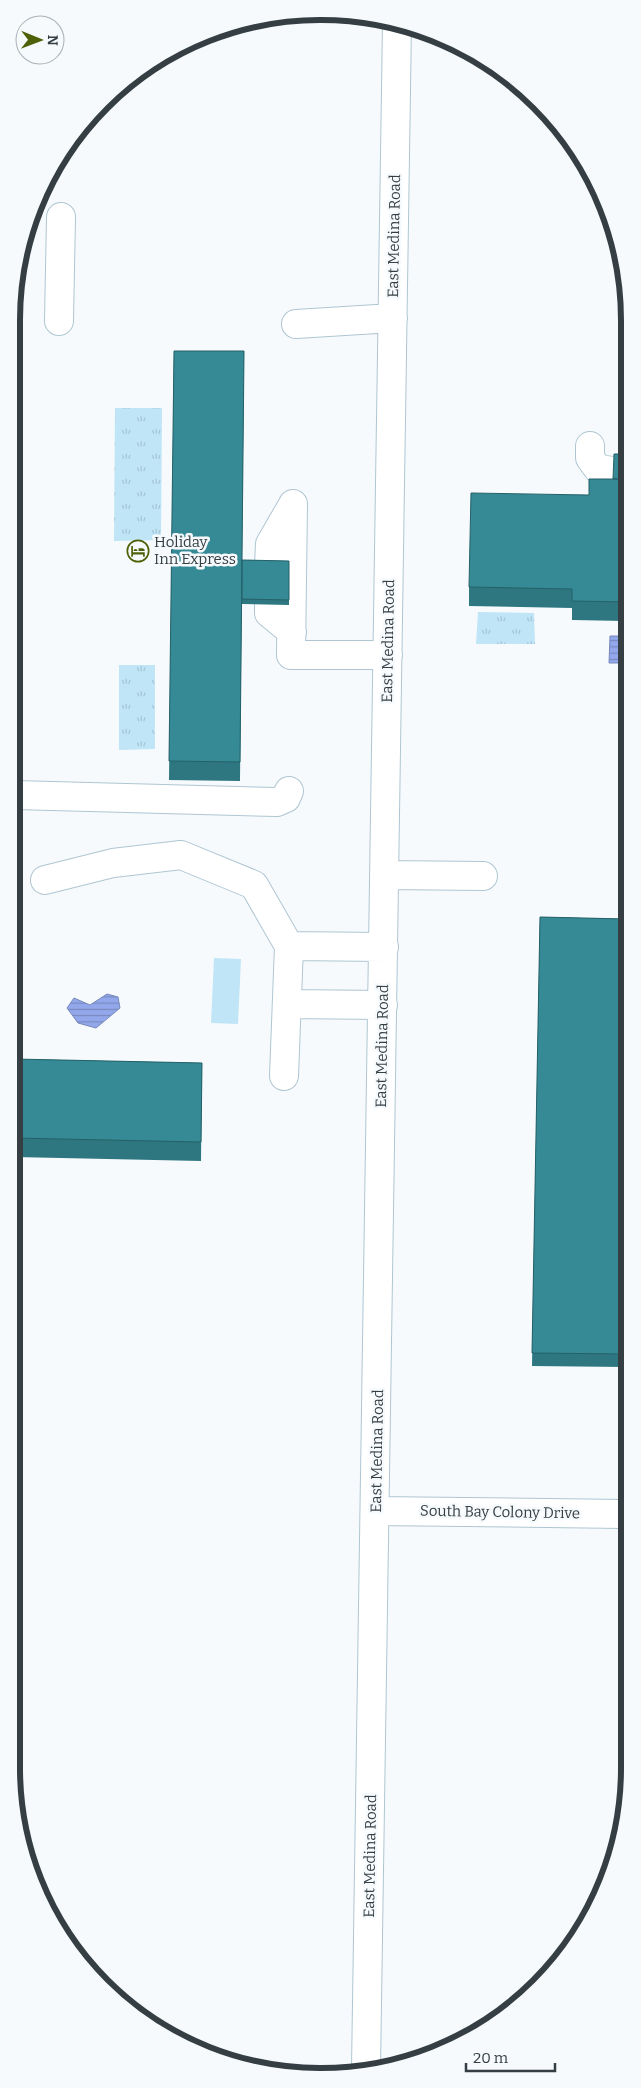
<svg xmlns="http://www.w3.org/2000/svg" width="641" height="2088" font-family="Bitter,serif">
	<defs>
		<pattern id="grass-tufts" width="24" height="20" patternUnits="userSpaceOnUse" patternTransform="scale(1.25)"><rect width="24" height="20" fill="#bfe5f7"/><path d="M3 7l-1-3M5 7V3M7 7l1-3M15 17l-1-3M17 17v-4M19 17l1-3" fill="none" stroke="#a5c6d5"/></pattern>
		<pattern id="water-rules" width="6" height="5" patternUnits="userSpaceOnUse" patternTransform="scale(1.25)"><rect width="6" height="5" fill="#93a8ec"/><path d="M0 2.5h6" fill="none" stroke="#798ac1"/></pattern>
	</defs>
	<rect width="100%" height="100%" fill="#f6fafd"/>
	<path fill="url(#grass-tufts)" d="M115 408H162L161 540 114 541Z
		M478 612 534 613 535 644H476Z
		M119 665H155V749L119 750Z"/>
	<path fill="#bfe5f7" d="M214 958 241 959 238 1024 211 1023Z"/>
	<path fill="url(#water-rules)" stroke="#7788b9" d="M610 636H626V663H609Z
		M107 994 118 997 120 1008 96 1028 78 1023 67 1008 74 998 90 1005Z"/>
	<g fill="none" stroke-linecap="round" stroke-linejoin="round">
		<g stroke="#afc6d2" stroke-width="30">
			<path id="minor" d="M59 321 61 217
				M296 324 393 318
				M590 446V458L598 469 613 471
				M293 504 291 655H388
				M269 565 270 544 292 506
				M269 604V613L292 632
				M15 795 277 802 286 798 289 791
				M385 875 483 876
				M45 880 113 863 181 855 254 885 289 946 284 1076
				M289 946 384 947
				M288 1004 383 1005
				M376 1511 624 1514
				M366 2069 397 23"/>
		</g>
		<use href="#minor" stroke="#fff" stroke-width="28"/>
	</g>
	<path fill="#2e7780" d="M474 52 485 60H474Z
		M174 351H244L240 781 169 780Z
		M627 454 626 621 572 620V608L469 606V587L589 495 613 479Z
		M242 560 289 561V605L242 604Z
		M540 917 626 919 625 1367 532 1366Z
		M15 940H20L19 1057H14Z
		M14 1059 202 1063 201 1161 14 1157Z"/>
	<path fill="#358a95" stroke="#256168" d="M174 351H244L240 762 169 761Z
		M614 454H627V479H613Z
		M589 479H627L626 602 572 601V589L469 587 471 493 589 495Z
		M242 560 289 561V600L242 599Z
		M540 917 626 919 625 1354 532 1353Z
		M15 940H20L19 1038H14Z
		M14 1059 202 1063 201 1142 14 1138Z"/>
	<defs>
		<g id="hotel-ring" transform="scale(1.125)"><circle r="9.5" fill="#f6fafd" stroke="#4f6108" stroke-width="1.5"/><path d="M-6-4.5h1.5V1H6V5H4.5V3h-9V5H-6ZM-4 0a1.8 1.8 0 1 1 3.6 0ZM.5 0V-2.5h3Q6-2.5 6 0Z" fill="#4f6108"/></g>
	</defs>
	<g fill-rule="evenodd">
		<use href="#hotel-ring" x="138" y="551"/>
	</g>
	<g text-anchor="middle" stroke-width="5" stroke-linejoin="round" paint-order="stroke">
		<g font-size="15" fill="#353f43" stroke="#f6fafd">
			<text transform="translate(394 236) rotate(-89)" y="5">East Medina Road</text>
			<text transform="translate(388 641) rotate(-89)" y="5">East Medina Road</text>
			<text transform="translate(382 1046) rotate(-89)" y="5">East Medina Road</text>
			<text transform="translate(377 1451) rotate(-89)" y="5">East Medina Road</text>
			<text transform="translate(500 1512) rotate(1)" y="5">South Bay Colony Drive</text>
			<text transform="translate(370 1856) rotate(-89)" y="5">East Medina Road</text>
		</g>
		<g font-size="15" fill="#353f43" stroke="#f6fafd" text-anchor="start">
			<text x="154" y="547">Holiday<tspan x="154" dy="17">Inn Express</tspan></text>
		</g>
	</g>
	<path d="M0 0H641V2088H0ZM320 20H321A300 300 0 0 1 621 320V1768A300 300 0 0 1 321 2068H320A300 300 0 0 1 20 1768V320A300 300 0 0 1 320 20Z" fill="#f6fafd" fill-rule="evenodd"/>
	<path fill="none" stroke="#353f43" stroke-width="6" d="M320 20H321A300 300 0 0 1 621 320V1768A300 300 0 0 1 321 2068H320A300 300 0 0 1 20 1768V320A300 300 0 0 1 320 20Z"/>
	<g transform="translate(40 40) rotate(91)"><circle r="24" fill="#f6fafd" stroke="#a9afb3"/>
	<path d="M0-4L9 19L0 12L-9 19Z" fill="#4f6108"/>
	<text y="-8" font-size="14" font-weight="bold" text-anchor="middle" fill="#353f43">N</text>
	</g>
	<path d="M466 2063v8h89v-8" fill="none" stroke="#353f43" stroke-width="2.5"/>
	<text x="473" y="2063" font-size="15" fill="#353f43" stroke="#f6fafd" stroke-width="4" paint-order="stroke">20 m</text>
</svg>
